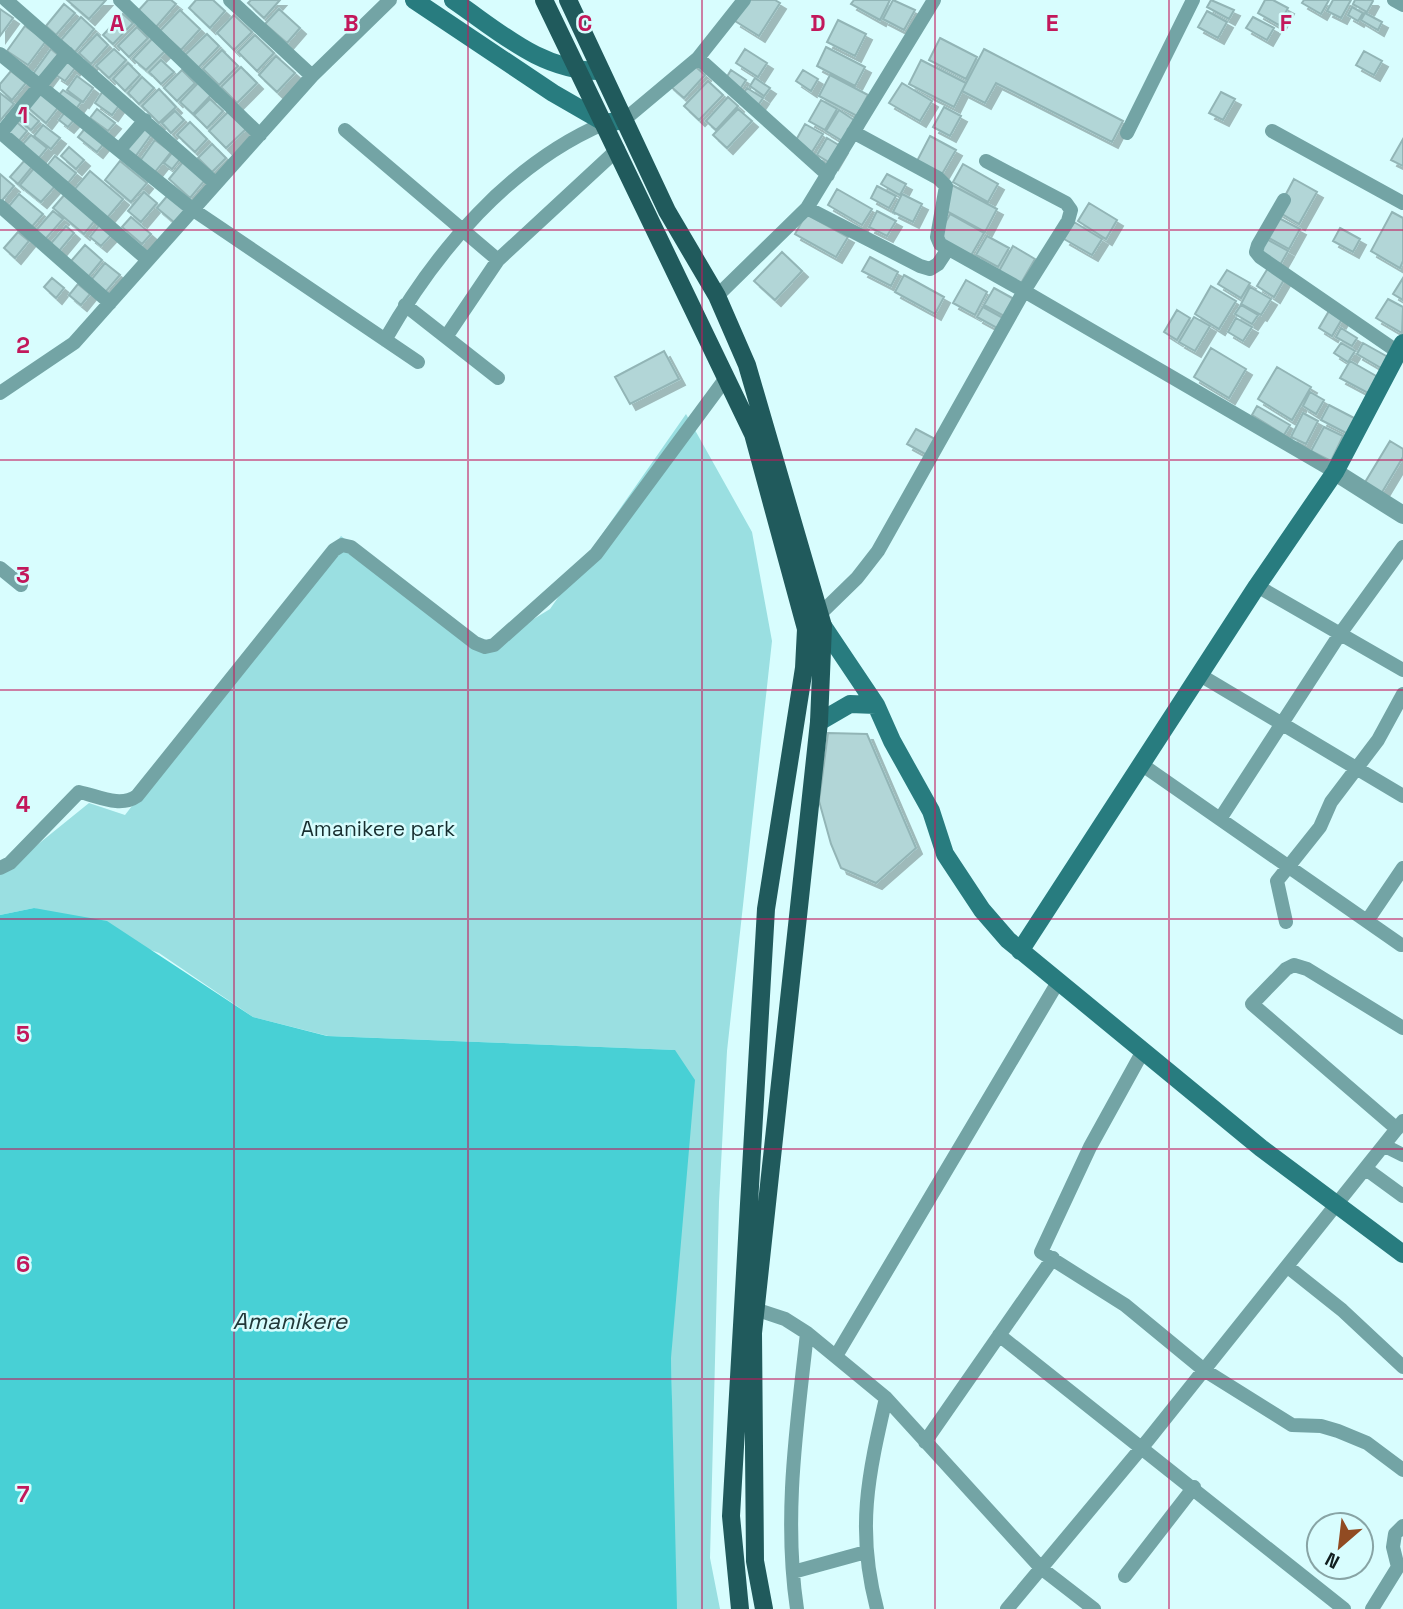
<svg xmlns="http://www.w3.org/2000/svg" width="1403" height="1609" font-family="'Space Grotesk',sans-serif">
	<defs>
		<filter id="shadow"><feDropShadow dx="6" dy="6" stdDeviation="0" flood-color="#0004"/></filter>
	</defs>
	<rect width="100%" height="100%" fill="#d8fdfe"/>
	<path fill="#9adfe1" d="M686 414 752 532 772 641 727 1051 719 1202 710 1558 720 1609H677L675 1598 671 1358 675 1050 328 1036 253 1017 159 953 34 908 0 915V875L89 803 125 815 341 536 485 649 550 609Z"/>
	<path fill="#48d0d5" d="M34 908 107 921 253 1017 327 1036 675 1050 695 1080 671 1358 677 1609H0V915Z"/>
	<path fill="#b2d6d7" stroke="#92b5b6" stroke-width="2" filter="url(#shadow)" d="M67 0H106L89 19Z
		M148 0H171L176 4 156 27 138 11Z
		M196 0H213L225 11 210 28 189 8Z
		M251 0H280L264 18 248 3Z
		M749 0H775L780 3 759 36 735 21Z
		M854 0H890L880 20 851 4Z
		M893 0 915 10 904 30 883 19Z
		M1211 0 1234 10 1229 19 1207 7Z
		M1265 0H1273L1288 8 1279 25 1258 13Z
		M1304 0H1329L1321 14 1302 3Z
		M1333 0H1351L1341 18 1327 11Z
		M1355 0H1372L1373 1 1367 12 1353 4Z
		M64 4 75 13 56 35 46 26Z
		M1352 7 1363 13 1358 21 1348 15Z
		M0 9 13 18 0 36Z
		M279 9 300 28 287 43 265 24Z
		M180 10 200 29 181 50 160 31Z
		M1207 11 1227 22 1218 38 1198 27Z
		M1365 13 1382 22 1378 30 1361 20Z
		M123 14 133 23 113 44 103 35Z
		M234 15 252 32 234 50 217 33Z
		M81 17 94 29 75 52 61 40Z
		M1253 17 1274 28 1267 40 1246 28Z
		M838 20 866 34 855 56 827 42Z
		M25 26 46 41 28 65 7 51Z
		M137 27 148 38 129 57 118 46Z
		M97 34 108 45 91 64 79 53Z
		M207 34 219 46 198 68 185 55Z
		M255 35 274 53 257 71 238 52Z
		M940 38 977 57 966 79 929 60Z
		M152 39 165 51 146 70 133 59Z
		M826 47 865 67 855 86 817 66Z
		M51 49 63 59 45 83 33 74Z
		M114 49 126 60 109 78 96 66Z
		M745 49 767 63 758 77 736 63Z
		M984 49 1123 121 1112 142 996 83 985 103 962 91Z
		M222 50 238 66 219 85 203 69Z
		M1364 51 1382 61 1374 75 1356 65Z
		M276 56 295 73 277 92 259 75Z
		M161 60 174 72 161 84 149 72Z
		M921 60 966 83 954 107 909 84Z
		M66 61 75 68 65 81 56 75Z
		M689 61 705 75 684 98 668 84Z
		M128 63 140 75 125 91 113 79Z
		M241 67 257 83 237 103 221 87Z
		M182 70 195 83 177 101 164 88Z
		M731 70 746 80 737 94 722 85Z
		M803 70 818 79 811 91 796 81Z
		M11 71 26 83 12 100 0 89V84Z
		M830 75 868 95 857 116 819 96Z
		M77 76 93 88 83 102 67 90Z
		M142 77 154 88 139 104 128 93Z
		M755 78 770 88 764 96 750 86Z
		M708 81 723 95 699 120 684 106Z
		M198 83 211 95 193 114 180 102Z
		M902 83 932 101 920 121 889 103Z
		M39 88 60 105 46 123 25 105Z
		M747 88 763 98 755 110 739 100Z
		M159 89 176 107 159 123 142 106Z
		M63 90 81 102 76 109 58 96Z
		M103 91 120 104 112 115 95 103Z
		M1221 92 1235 99 1223 120 1209 113Z
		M0 93 14 104 0 121Z
		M728 97 738 106 716 130 706 121Z
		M210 99 223 111 207 128 194 115Z
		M821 100 837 109 825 130 809 121Z
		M21 106 39 121 31 130 13 115Z
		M944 107 961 116 950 136 933 127Z
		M97 109 115 123 108 131 90 118Z
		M738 109 752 121 727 148 713 135Z
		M839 110 857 122 844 142 826 131Z
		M175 111 184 120 171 133 162 123Z
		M229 111 247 128 226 148 209 131Z
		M65 112 74 120 68 127 59 120Z
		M12 118 27 131 17 143 2 131Z
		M139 122 153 132 135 157 121 146Z
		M190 122 207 139 195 152 177 135Z
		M805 124 823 134 812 152 795 142Z
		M43 125 60 138 51 149 34 136Z
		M87 126 106 141 97 152 78 137Z
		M31 135 47 148 38 159 22 145Z
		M930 136 956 150 942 174 917 161Z
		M827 138 842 147 832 164 817 155Z
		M1403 139V166L1391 160Z
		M155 140 171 152 155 172 140 161Z
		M212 144 226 158 212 172 198 158Z
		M69 147 84 160 76 169 61 156Z
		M172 153 180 159 172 169 164 163Z
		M55 156 76 173 68 183 47 166Z
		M24 161 32 167 18 184 10 177Z
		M120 161 147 183 131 202 105 180Z
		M183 162 205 180 190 198 169 179Z
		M963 164 998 184 988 202 953 182Z
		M35 167 56 185 41 202 20 185Z
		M90 171 123 199 107 218 74 190Z
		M0 174 14 186 0 203Z
		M887 174 906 184 900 195 881 184Z
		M1294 179 1317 192 1299 224 1277 211Z
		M952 185 997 209 985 232 939 207Z
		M877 186 896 196 889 208 871 198Z
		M837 189 872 209 862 225 828 205Z
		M144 192 157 203 141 222 128 211Z
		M66 193 97 218 84 234 53 208Z
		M19 194 43 214 29 230 5 211Z
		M902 194 922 204 913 222 893 212Z
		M168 195 186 210 175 223 157 208Z
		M1089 203 1117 220 1106 239 1078 221Z
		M53 211 63 219 41 244 31 236Z
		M877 211 896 221 887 236 869 227Z
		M1392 212 1403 218V261L1400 268 1371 251Z
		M806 214 848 237 836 257 795 234Z
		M950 214 984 233 969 259 936 240Z
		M1273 215 1300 229 1289 249 1262 234Z
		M131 217 151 234 142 244 122 227Z
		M1074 222 1102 239 1092 255 1064 239Z
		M101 223 113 233 101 246 90 237Z
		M66 226 74 233 55 256 47 248Z
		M1340 228 1360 239 1353 252 1333 241Z
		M18 232 29 241 15 258 4 248Z
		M987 236 1009 248 998 267 976 255Z
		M1261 236 1288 251 1280 265 1253 250Z
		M85 245 102 260 84 282 66 267Z
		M1013 246 1035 259 1020 285 998 273Z
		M782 252 802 271 775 300 754 281Z
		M870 257 898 272 891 286 862 271Z
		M105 263 120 275 101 297 87 285Z
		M1268 268 1285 278 1274 297 1257 286Z
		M1227 270 1250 283 1241 298 1218 284Z
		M904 275 944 297 935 314 895 292Z
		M52 278 64 288 56 298 44 287Z
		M1403 278V300L1393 294Z
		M966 280 987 292 975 315 953 303Z
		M78 284 90 294 81 305 69 295Z
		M1211 286 1236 301 1219 329 1195 314Z
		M1250 287 1271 299 1261 315 1241 304Z
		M994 288 1014 299 1004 316 984 305Z
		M1388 299 1403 307 1402 333 1376 318Z
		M1241 305 1258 315 1252 324 1235 314Z
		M983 307 1003 318 997 328 977 317Z
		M1177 310 1190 318 1177 340 1164 332Z
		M1329 311 1342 319 1332 336 1319 328Z
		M1194 317 1210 326 1195 351 1179 342Z
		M1236 318 1252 327 1243 341 1228 332Z
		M1341 328 1357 338 1352 346 1336 337Z
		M1341 343 1355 351 1348 362 1334 353Z
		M1363 343 1388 357 1381 368 1357 354Z
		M1211 348 1246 369 1229 398 1194 377Z
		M664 351 679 379 630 404 615 377Z
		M1350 361 1378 377 1368 393 1340 378Z
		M1277 367 1311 387 1292 420 1258 399Z
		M1310 392 1324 400 1316 414 1303 406Z
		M1329 405 1358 420 1350 435 1321 420Z
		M1257 406 1290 425 1284 435 1252 415Z
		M1303 413 1318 421 1306 444 1291 437Z
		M1324 427 1343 436 1331 461 1311 451Z
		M916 429 935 439 927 455 907 444Z
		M1390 441 1403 449V457L1381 494 1364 484Z
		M828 733 867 734 916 848 876 883 841 868 831 844 819 801Z"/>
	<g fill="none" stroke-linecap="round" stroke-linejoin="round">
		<path stroke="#73a4a5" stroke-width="14" d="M6 0 215 183
			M120 0 260 135
			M230 0 312 76
			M1394 0 1403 5
			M0 54 192 209 418 362
			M698 58 828 175
			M624 120 698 58 744 0
			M345 130 498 260 618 149
			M1272 131 1403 203
			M0 132 148 260
			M853 132 938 178 946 186 937 237 940 244 1024 291 1068 221 1071 210 1066 203 986 161
			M1127 133 1193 0
			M0 134 67 53
			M120 149 145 120
			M1284 200 1258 245 1256 252 1260 257 1398 352
			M0 206 110 303
			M807 208 920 266 930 269 938 264 948 249
			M717 296 807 208 934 0
			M405 305 498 378
			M446 337 498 260
			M385 340C436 251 509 164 605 123
			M0 393 74 343 312 76 390 0
			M0 568 21 585
			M1257 586 1403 670
			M819 615 857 578 878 551 1024 291 1335 472
			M1200 675 1403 796
			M1141 764 1401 945
			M1220 819 1340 634 1403 547
			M0 868 10 863 79 792C98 796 120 808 137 796L334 550 342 545 351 547 475 643 485 647 494 645 596 554 726 378
			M1367 921 1403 868
			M1286 922 1277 881 1320 827 1331 802 1378 740 1403 694
			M1143 1051 1090 1147 1041 1252 1125 1305 1204 1370 1292 1425 1321 1426 1338 1431 1367 1443 1403 1470
			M1397 1129 1252 1004 1286 969 1294 965 1307 969 1403 1028
			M1385 1146 1403 1155
			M1366 1169 1403 1196
			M1288 1267 1342 1310 1403 1367
			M746 1306 785 1319 807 1333 886 1398 1041 1568 1094 1609
			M999 1335 1344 1609
			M836 1356 1058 982
			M925 1442 1053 1258
			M793 1572 866 1552
			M1125 1576 1194 1487
			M797 1609C783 1516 797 1425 807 1333
			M877 1609C856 1530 868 1476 886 1398
			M1007 1609 1148 1440 1403 1121
			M1372 1609 1398 1567 1393 1547 1395 1534 1403 1526"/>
		<path stroke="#73a4a5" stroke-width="18" d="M1335 472 1403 515"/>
		<path stroke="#287c7f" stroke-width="18" d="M414 0 553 93 605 123 624 120
			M453 0C500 32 542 72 601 71
			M816 623 823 626 876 705 892 741 931 811 945 854 982 910 1008 940 1261 1148 1403 1254
			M819 722 850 704 876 705
			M1020 951 1257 586 1335 472 1403 343"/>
		<path stroke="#205a5c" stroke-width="18" d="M544 0 753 434 806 629 804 668 766 909 731 1516 740 1609
			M568 0 667 211 717 296 747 365 823 626 819 722 753 1333 755 1561 764 1609"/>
	</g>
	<path fill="none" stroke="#c2185b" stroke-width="2" stroke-opacity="0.55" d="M234 0V1609M468 0V1609M702 0V1609M935 0V1609M1169 0V1609M0 230H1403M0 460H1403M0 690H1403M0 919H1403M0 1149H1403M0 1379H1403"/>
	<g text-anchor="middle" stroke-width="5" stroke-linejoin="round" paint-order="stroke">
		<g font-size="21" fill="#182f30" stroke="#d8fdfe">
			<text x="378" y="836">Amanikere park</text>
		</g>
		<g font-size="23" font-style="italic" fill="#213839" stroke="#d8fdfe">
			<text x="290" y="1329">Amanikere</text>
		</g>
	</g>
	<g font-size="23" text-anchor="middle" font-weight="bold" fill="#c2185b" stroke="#d8fdfe" stroke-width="5" stroke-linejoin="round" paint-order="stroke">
		<text x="117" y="31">A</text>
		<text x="351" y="31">B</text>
		<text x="585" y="31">C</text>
		<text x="818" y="31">D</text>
		<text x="1052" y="31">E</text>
		<text x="1286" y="31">F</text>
		<text x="23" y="123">1</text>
		<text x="23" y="353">2</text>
		<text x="23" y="583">3</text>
		<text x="23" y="812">4</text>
		<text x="23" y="1042">5</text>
		<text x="23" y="1272">6</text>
		<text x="23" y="1502">7</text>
	</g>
	<g transform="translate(1340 1546) rotate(208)"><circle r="33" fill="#d8fdfe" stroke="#88a4a5" stroke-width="2"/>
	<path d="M0-5L12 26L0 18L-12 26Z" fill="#914b22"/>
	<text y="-10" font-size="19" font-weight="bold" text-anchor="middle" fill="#111e1f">N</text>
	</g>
</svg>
